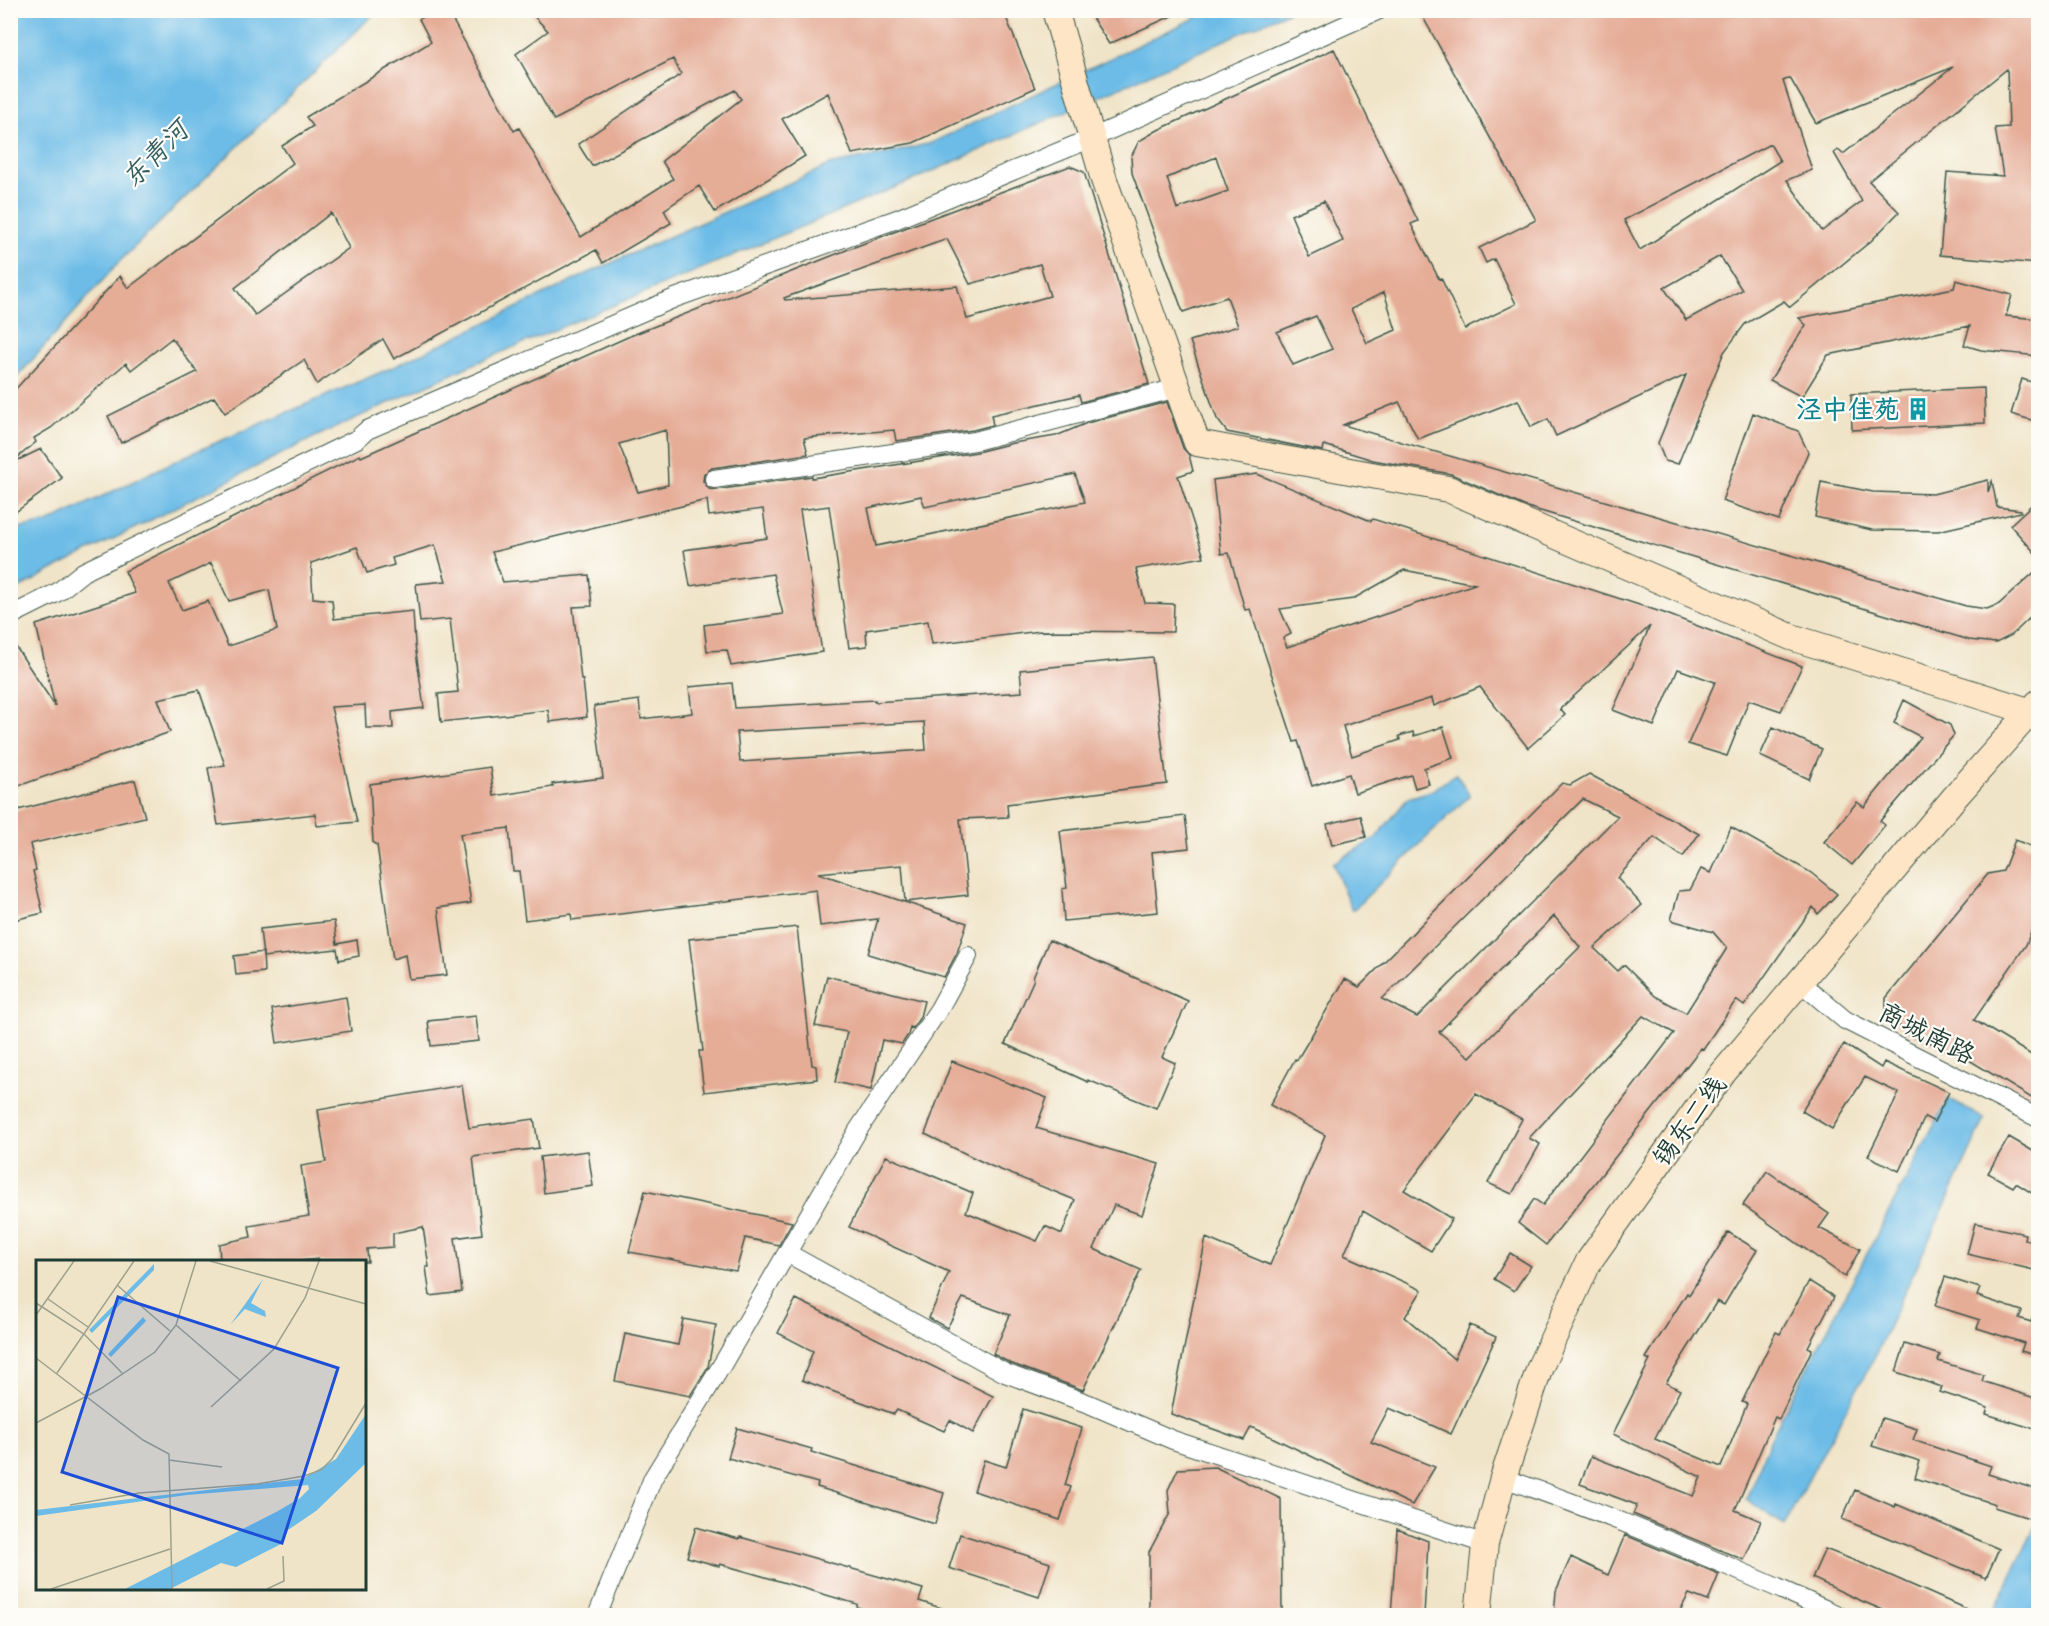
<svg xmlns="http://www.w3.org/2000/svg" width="2049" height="1626" font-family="Itim,'LXGW WenKai TC',sans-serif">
	<rect width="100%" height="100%" fill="#fdfcf7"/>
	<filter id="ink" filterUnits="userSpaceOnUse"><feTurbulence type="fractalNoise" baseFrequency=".0167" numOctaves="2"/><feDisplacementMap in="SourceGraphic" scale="12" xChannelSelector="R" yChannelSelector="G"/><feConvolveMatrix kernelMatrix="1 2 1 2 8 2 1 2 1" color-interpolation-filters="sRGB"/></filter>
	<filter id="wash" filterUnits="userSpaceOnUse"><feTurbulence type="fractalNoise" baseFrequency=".008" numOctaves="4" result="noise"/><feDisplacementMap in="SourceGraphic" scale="24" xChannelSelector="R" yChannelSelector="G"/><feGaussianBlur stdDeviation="1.35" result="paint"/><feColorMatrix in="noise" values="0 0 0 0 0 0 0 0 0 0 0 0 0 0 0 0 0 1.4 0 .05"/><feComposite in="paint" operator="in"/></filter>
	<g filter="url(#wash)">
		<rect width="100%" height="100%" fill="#f0e4c8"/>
		<path fill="#6cbce7" stroke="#467c8e" stroke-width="1.5" d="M11 10 377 11 119 262 11 384Z
			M1210 11H1290L913 180 469 366 315 437 54 569 11 593V530L47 523 190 454 393 367 591 272 832 164 886 154 931 143Z
			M1456 774 1470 795 1352 911 1333 863 1375 839 1408 798 1431 791Z
			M1948 1099 1985 1119 1875 1356 1784 1525 1746 1499 1773 1433Z
			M2038 1520V1615H1991H1992Z"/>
		<g id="blocks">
			<path fill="#e5ac96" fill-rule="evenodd" d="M438 10H447L514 131 519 128 581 237 673 179 662 161 741 99 735 90 592 166 578 144 681 74 673 59 554 120 516 54 548 31 528 10H1003L1035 88 913 143 852 154 828 93 782 119 805 156 715 212 699 186 664 210 671 223 603 263 596 250 394 359 383 339 317 384 304 360 225 413 214 397 121 443 108 416 197 372 172 338 131 370 126 363 51 428 34 438 36 442 10 464V395L120 276 128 288 293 163 282 146 313 126 306 117 431 42 419 19ZM331 213 349 248 255 315 235 288Z
				M1087 10H1185L1109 44Z
				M1419 10H2038V264L1940 255 1947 172 2003 176 1995 128 2009 127 2007 69 1869 181 1899 212 1871 241 1790 307 1784 301 1745 324 1724 352 1678 464 1665 461 1658 443 1686 375 1556 436 1548 419 1531 427 1518 400 1418 439 1399 402 1343 425 1966 606 1987 609 1999 604 2038 569V610L2012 635 1996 643 1969 640 1524 506 1451 474 1373 460 1324 445 1323 451 1227 432 1217 419 1190 341 1238 326 1227 297 1183 312 1132 173 1131 157 1139 141 1158 130 1334 49 1418 221 1411 224 1439 279 1441 278 1465 329 1516 304 1494 259 1486 263 1479 248 1536 220ZM1953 67 1843 154 1838 150 1834 153 1862 201 1822 231 1787 180 1812 170 1783 81 1790 78 1816 123ZM1770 144 1780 161 1640 250 1624 220ZM1216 157 1228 191 1177 209 1167 178ZM1324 201 1343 241 1309 257 1291 215ZM1720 256 1742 290 1686 320 1664 288ZM1384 292 1396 330 1367 343 1351 309ZM1316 316 1332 349 1293 365 1277 332Z
				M1070 166 1084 172 1149 384 1081 402 1079 395 991 415 993 425 973 430 896 441 894 430 804 438 808 454 712 468 704 474 703 481 709 489 716 490 812 476V478L977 452 1013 443 1056 436 1087 423 1167 402 1183 448 1189 455 1193 471 1178 476 1204 557 1136 569 1145 603 1174 604 1173 632 1041 631 932 644 928 621 866 630 867 646 849 648 829 506 800 510 822 652 731 666 727 650 707 651 704 625 783 614 773 574 690 586 684 550 767 538 763 509 709 516 707 500 492 552 503 582 589 575 592 606 573 607 581 680H583L587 717 550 722 548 710 441 722 438 694 458 692 450 619 420 622 416 584 446 581 435 545 392 558 394 565 367 573 357 547 311 563 313 598 332 600 334 619 413 611 415 645 424 708 392 712 393 728H366L365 705 331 707 357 822 317 826 315 814 218 825 208 768 225 765 199 690 158 699 170 732 10 789V638L55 706 36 625 135 593 125 571 360 455 361 457 630 336 849 249ZM947 239 970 284 1040 264 1050 296 967 319 957 286 785 300 784 298ZM666 430 668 485 638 492 619 444ZM1075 474 1085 502 876 546 868 508 921 496 925 507ZM211 563 229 601 269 590 277 630 228 646 208 601 182 610 169 583Z
				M1956 280 2012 295 2006 316 2038 319V356L1981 350 1964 345 1970 326 1828 355 1802 397 1770 380 1806 325 1799 318 1954 288Z
				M2022 379 2038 384V422L2011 414Z
				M1984 388 1985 423 1852 430 1851 394Z
				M1753 413 1798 431 1808 452 1779 520 1722 501Z
				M41 449 62 478 10 516V464Z
				M1257 474 1371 521 1373 519 1664 613 1802 666 1781 711 1749 700 1727 756 1688 744 1715 682 1678 669 1654 726 1613 710 1650 626 1560 709 1565 715 1528 748 1480 687 1434 706 1432 698 1343 726 1352 756 1400 740 1399 736 1413 732 1414 736 1443 727 1453 758 1424 768 1429 784 1415 788 1411 775 1355 793 1349 774 1312 786 1298 741 1294 742 1250 609 1245 610 1229 553 1221 554 1213 480ZM1404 570 1475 584 1287 647 1283 638 1291 634 1280 609 1353 599Z
				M1988 480V492L1992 481 1997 507 2021 510V512L1938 531 1872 530 1815 517 1821 482 1873 492 1933 494Z
				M2038 499V556L2010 525Z
				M1152 657 1167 784 1007 804 1008 817 960 819 968 895 905 902 902 865 818 873 967 923 957 953 944 977 868 954 878 919 820 926 816 890 572 920 571 914 525 920 519 871H513L509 828 460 834 471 903 438 908 447 975 409 979 405 955 393 959 377 845 373 843 370 784 490 767 494 796 553 787 552 784 603 778 594 706 639 700 641 719 692 713 689 687 732 683 735 708 875 700V702L1022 692 1020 670ZM924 722 926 750 740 762 737 732Z
				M1904 700 1950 725 1954 735 1880 821 1885 825 1852 865 1824 842 1857 802 1864 807 1921 737 1894 723Z
				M1773 727 1822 749 1809 779 1760 756Z
				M1589 774 1699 834 1683 857 1654 837 1617 878 1642 905 1594 948 1618 971 1624 965 1655 996 1686 1013 1727 948 1713 932 1671 920 1679 891 1690 890 1701 869 1711 873 1731 827 1810 872 1837 894 1818 914 1813 907 1744 1006 1736 1000 1703 1049 1701 1048 1546 1245 1518 1223 1534 1199 1543 1205 1674 1033 1643 1016 1529 1138 1540 1144 1512 1194 1488 1183 1522 1119 1476 1094 1404 1190 1452 1219 1431 1251 1363 1211 1344 1255 1422 1290 1405 1317 1454 1359 1470 1325 1496 1337 1451 1434 1411 1416 1410 1417 1389 1408 1371 1442 1435 1467 1412 1505 1251 1427 1244 1440 1171 1414 1206 1238 1270 1265 1325 1135 1270 1105 1295 1059 1297 1060 1345 979 1359 987 1562 783 1570 785ZM1583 799 1618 816 1417 1017 1382 999ZM1554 916 1580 947 1470 1057 1439 1032Z
				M135 780 145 817 30 844 36 870 33 871 43 913 10 921V812Z
				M1185 816 1189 848 1152 852 1158 912 1064 921 1062 889 1067 888 1060 831Z
				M1361 816 1366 837 1332 845 1327 824Z
				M2015 840 2038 849V913L2026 945 1974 1020 2038 1059V1102L1951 1049 1949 1051 1909 1033 1886 1016V998L1988 874 2003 871Z
				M334 921 337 944 357 940 359 956 339 960 337 949 263 957 260 929Z
				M797 927 812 1065 816 1066 817 1079 704 1092 699 1051H703L689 939Z
				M1049 940 1188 1001 1162 1057 1175 1063 1156 1108 1088 1080V1082L1005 1044 1034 979 1033 978Z
				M263 952 264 972 236 975 234 956Z
				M827 976 924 1001 920 1017 913 1028 910 1027 908 1035 902 1044 882 1040 871 1090 835 1082 847 1032 815 1026Z
				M346 997 351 1031 277 1043 272 1009Z
				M476 1016 479 1041 431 1046 428 1021Z
				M1844 1044 1881 1068 1884 1062 1949 1092 1934 1122 1925 1117 1899 1171 1868 1156 1899 1093 1865 1077 1832 1129 1802 1111Z
				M952 1061 1047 1098 1036 1128 1159 1164 1142 1215 1114 1205 1094 1249 1141 1270 1083 1390 1010 1363 993 1354 1010 1315 963 1298 947 1328 929 1318 949 1272 849 1227 886 1156 973 1193 966 1212 1037 1241 1045 1226 1062 1234 1075 1200 991 1166 925 1134Z
				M462 1085 469 1128 534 1119 539 1148 473 1157 482 1234 455 1238 462 1292 430 1296 426 1267H429L423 1227 393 1233V1247L367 1249 368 1262H319L318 1259 290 1262H220L219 1244 251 1237 249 1226 309 1216 301 1166 326 1162 318 1110Z
				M2009 1137 2038 1154V1197L2016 1183 2013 1187 1988 1173Z
				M588 1151 593 1186 544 1193 540 1157Z
				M1767 1171 1829 1214 1819 1228 1860 1249 1845 1277 1743 1205Z
				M645 1191 792 1222 779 1245 745 1238 736 1271 629 1252Z
				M1975 1223 2025 1234 2024 1239 2038 1244V1271L1967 1254Z
				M1728 1232 1757 1250 1724 1305 1717 1301 1666 1383 1680 1390 1655 1439 1721 1467 1747 1404 1742 1402 1776 1332 1780 1334 1809 1281 1834 1297 1808 1347 1812 1349 1779 1419 1775 1417 1735 1510 1761 1521 1744 1560 1633 1514 1637 1505 1580 1484 1591 1456 1693 1496 1701 1477 1613 1434 1650 1360 1646 1358 1687 1293 1689 1295Z
				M1510 1253 1531 1266 1514 1291 1494 1279Z
				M1945 1277 1980 1288 1977 1296 2022 1311 2019 1318 2031 1322 2035 1308H2038V1356L2021 1351 2024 1343 1977 1328 1980 1320 1935 1306Z
				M796 1299 993 1396 973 1433 950 1420 944 1431 897 1410 894 1414 802 1380 813 1351 778 1333Z
				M683 1319 716 1325 708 1367 690 1396 615 1381 625 1334 678 1345Z
				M1905 1344 1940 1355 1938 1361 1984 1375 1982 1381 2038 1399V1430L1986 1414 1988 1408 1940 1392 1942 1387 1896 1372Z
				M1023 1409 1082 1428 1065 1485 1071 1487 1060 1520 974 1491 984 1460 1006 1467Z
				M1882 1418 1917 1429 1913 1440 1991 1466 1988 1474 2038 1490 2029 1518 1994 1507 1995 1504 1915 1478 1920 1461 1872 1446Z
				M737 1428 812 1449 811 1452 944 1493 935 1524 817 1487 818 1483 728 1458Z
				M1215 1467 1281 1499 1282 1616H1149V1552L1170 1513 1168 1490 1178 1469Z
				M1855 1490 1895 1507 1896 1504 1999 1549 1986 1578 1842 1519Z
				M696 1527 739 1539 740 1537 923 1589 919 1601 954 1612 953 1616H885L857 1607V1604L762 1576 720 1564 719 1566 687 1557Z
				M1397 1529 1428 1541 1424 1616H1391Z
				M960 1534 1050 1563 1039 1597 949 1568Z
				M1625 1535 1719 1574 1708 1601 1689 1594 1677 1616H1554L1556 1591 1571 1557 1608 1575Z
				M1825 1549 1871 1567 1982 1616H1897L1857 1599 1812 1578Z"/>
		</g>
	</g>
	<g filter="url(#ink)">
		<use href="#blocks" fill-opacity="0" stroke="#3e564a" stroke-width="1.5"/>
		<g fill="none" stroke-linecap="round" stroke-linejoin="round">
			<g stroke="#3e564a" stroke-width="20">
				<path id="street" d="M714 479 975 441 1177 388
					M10 616 58 592 83 572 357 439 367 430 675 298 897 219 1092 138 1379 10
					M1800 982 1845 1020 2038 1118
					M787 1253 1005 1373 1089 1404 1173 1440 1485 1544
					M1503 1478C1618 1517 1730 1566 1840 1616
					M597 1616 653 1478 722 1365 858 1130 939 1009 968 956"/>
			</g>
			<g stroke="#3e564a" stroke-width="28">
				<path id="secondary" d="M1055 10 1104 180 1197 443 1448 489 1791 637 2038 714
					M1478 1616 1485 1544 1503 1478 1540 1367 1589 1261 1723 1073 1954 798 2038 703"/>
			</g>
			<use href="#street" stroke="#fff" stroke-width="18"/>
			<use href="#secondary" stroke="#fee5c5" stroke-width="26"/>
		</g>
	</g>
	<defs>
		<g id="building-bare" transform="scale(1.8)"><path d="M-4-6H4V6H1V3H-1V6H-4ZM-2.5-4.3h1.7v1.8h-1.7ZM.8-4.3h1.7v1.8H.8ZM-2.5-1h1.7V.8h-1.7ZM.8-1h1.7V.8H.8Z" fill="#0f9aa8" stroke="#fdfcf7" stroke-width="2.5" paint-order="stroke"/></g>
	</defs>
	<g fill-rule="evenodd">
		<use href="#building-bare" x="1918" y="409"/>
	</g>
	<g text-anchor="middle" stroke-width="4.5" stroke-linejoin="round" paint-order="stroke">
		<g font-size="26" font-weight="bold" fill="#0d838f" stroke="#fdfcf7" text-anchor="end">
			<text x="1900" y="418">泾中佳苑</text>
		</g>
		<g font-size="26" fill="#1f3d34" stroke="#fdfcf7">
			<text transform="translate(1927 1033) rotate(27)" y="9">商城南路</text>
			<text transform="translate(1689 1121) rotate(-54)" y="9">锡东二线</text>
		</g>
		<g font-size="27" font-style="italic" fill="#325d61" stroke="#fdfcf7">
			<text transform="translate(155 154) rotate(-45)" y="9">东青河</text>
		</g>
	</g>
	<g transform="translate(36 1260)">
		<rect width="330" height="330" fill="#f0e4c8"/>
		<path d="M118 4V10L56 73 53 70ZM227 19 215 43 229 51 230 57 209 49 194 65ZM107 57 110 61 75 97 72 94ZM330 154V203L280 251 252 270 247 283 200 307 185 303 134 329H89L242 251 264 238 273 229 272 225 151 235 0 256V250L266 219 300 199Z" fill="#6cbce7"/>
		<path fill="none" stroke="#9ca18d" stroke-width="1.5" d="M174 1 330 44M81 25 134 71M12 39 52 67M0 43 48 74 86 113M0 55 38 1M140 65 205 121M0 98 107 180 133 194 136 329M21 113 98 1M175 147 238 89 269 38 283 1M0 163 64 129 119 92 140 65 160 1M133 200 186 207M34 245 103 233 221 224 268 216 285 210 296 199 330 143M15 329 134 289M231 329 248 321 247 296"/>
		<path fill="#1d4ed8" fill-opacity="0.15" stroke="#1d4ed8" stroke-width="3" d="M82 37 302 108 246 283 26 212Z"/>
		<rect width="330" height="330" fill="none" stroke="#1f3d34" stroke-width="3"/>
	</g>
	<rect width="2049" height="1626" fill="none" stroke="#fdfcf7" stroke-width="36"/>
</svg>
